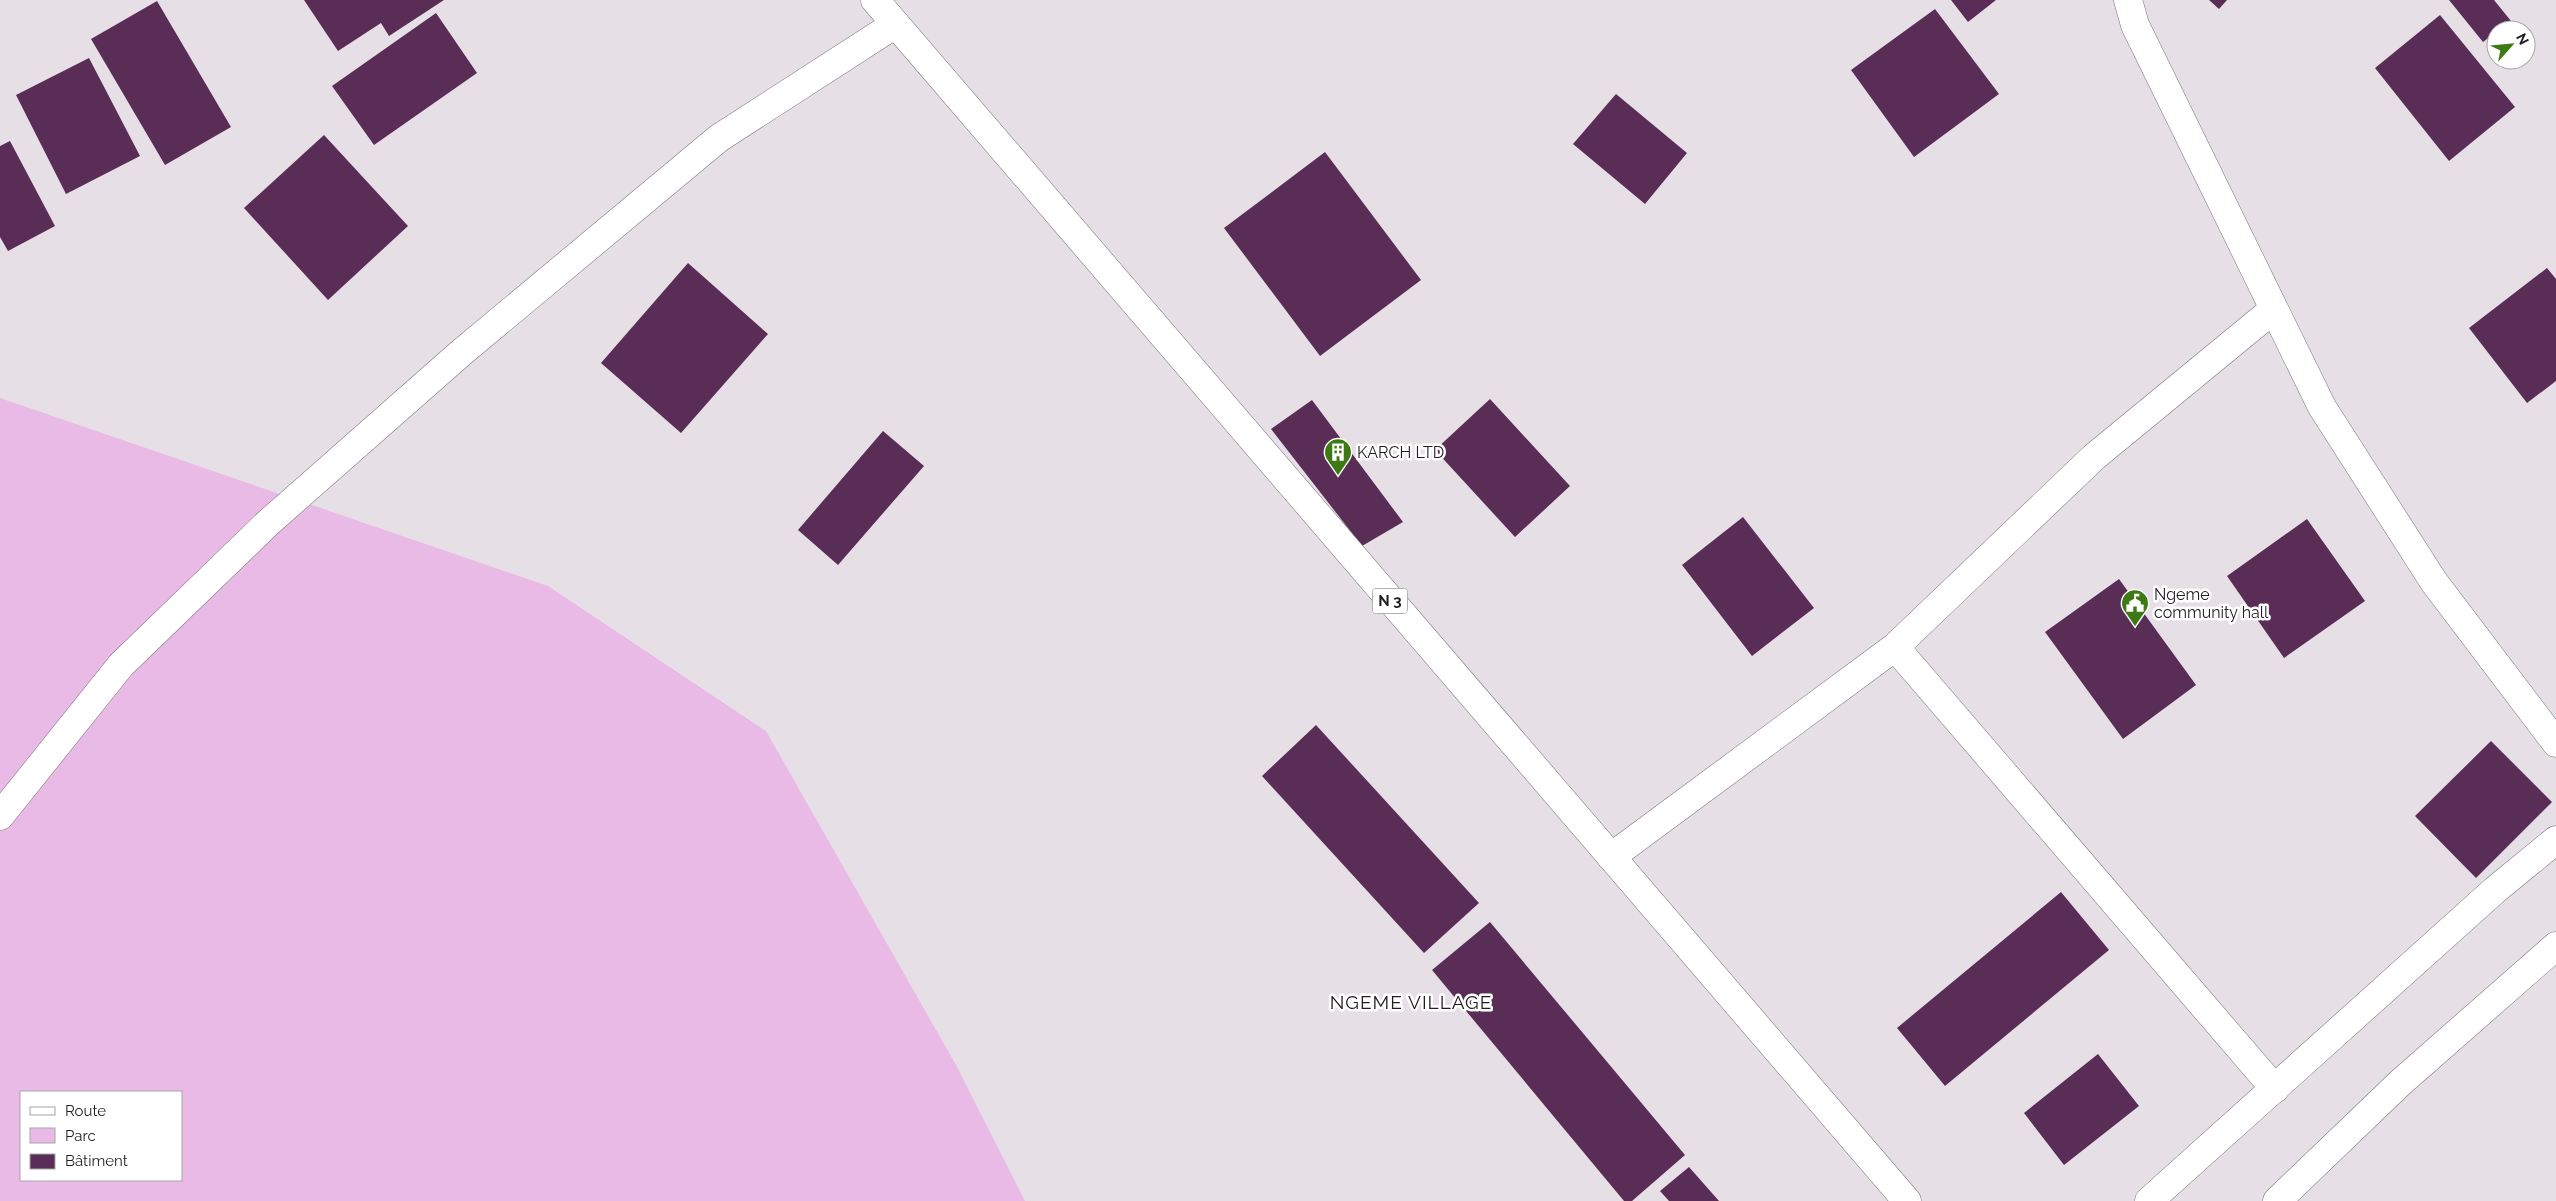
<svg xmlns="http://www.w3.org/2000/svg" width="2556" height="1201" font-family="Raleway,sans-serif">
	<rect width="100%" height="100%" fill="#e7dfe6"/>
	<path fill="#eabae6" fill-rule="evenodd" d="M0 398 548 586 766 731 956 1065 1025 1201H0ZM21 1092H181V1180H21Z"/>
	<path fill="#5a2d57" d="M304 0H444L389 36 381 23 338 51Z
		M1951 0H1996L1968 22Z
		M2209 0H2227L2219 9Z
		M2449 0H2494L2511 21 2483 42Z
		M157 1 231 127 165 165 91 39Z
		M1935 9 1999 94 1914 157 1851 70Z
		M436 13 477 73 374 145 332 86Z
		M2440 15 2515 107 2449 161 2375 68Z
		M89 58 140 156 66 194 16 95Z
		M1616 94 1687 153 1645 204 1573 144Z
		M324 135 408 226 328 300 244 208Z
		M10 141 55 226 8 251 0 237V146Z
		M1325 152 1421 280 1320 356 1224 228Z
		M688 263 768 334 681 433 601 363Z
		M2547 268 2556 279V381L2527 403 2469 328Z
		M1490 399 1570 486 1515 537 1435 450Z
		M1312 400 1403 522 1362 546 1271 429Z
		M883 431 924 466 838 565 798 530Z
		M1743 517 1814 608 1752 656 1682 565Z
		M2307 519 2365 601 2284 658 2227 576Z
		M2119 579 2196 685 2123 739 2045 632Z
		M1316 725 1479 903 1424 953 1262 776Z
		M2491 741 2552 802 2476 878 2415 816Z
		M2061 892 2109 950 1945 1086 1897 1028Z
		M1490 922 1685 1155 1632 1201H1624L1432 970Z
		M2098 1054 2139 1106 2064 1165 2024 1113Z
		M1689 1167 1719 1201H1669L1660 1191Z"/>
	<g fill="none" stroke-linecap="round" stroke-linejoin="round">
		<g stroke="#7b747b" stroke-width="29">
			<path id="minor" d="M2128 0 2135 25 2322 407 2434 582 2556 743
				M1895 647 2275 1089
				M0 816 121 665 269 522 462 352 719 138 894 25
				M1611 857 1895 647 2094 457 2274 309"/>
		</g>
		<g stroke="#7b747b" stroke-width="29">
			<path id="secondary" d="M2149 1201 2495 890 2556 840
				M2277 1201 2400 1083 2556 946"/>
		</g>
		<g stroke="#7b747b" stroke-width="29">
			<path id="trunk" d="M875 0 1907 1201"/>
		</g>
		<use href="#minor" stroke="#fff" stroke-width="28"/>
		<use href="#secondary" stroke="#fff" stroke-width="28"/>
		<use href="#trunk" stroke="#fff" stroke-width="28"/>
	</g>
	<defs>
		<g id="building-pin" transform="scale(1.4375)"><path d="M0 17L-7.5 6A9.5 9.5 0 1 1 7.5 6Z" fill="#3d7914" stroke="#fff"/><path d="M-4-6H4V6H1V3H-1V6H-4ZM-2.5-4.3h1.7v1.8h-1.7ZM.8-4.3h1.7v1.8H.8ZM-2.5-1h1.7V.8h-1.7ZM.8-1h1.7V.8H.8Z" fill="#fff"/></g>
		<g id="civic-pin" transform="scale(1.4375)"><path d="M0 17L-7.5 6A9.5 9.5 0 1 1 7.5 6Z" fill="#3d7914" stroke="#fff"/><path d="M-.6-6.5H3V-4.5H.6V-3L4-1V1h2V6H-6V1h2V-1L-.6-3ZM-1.2 2.5V6h2.4V2.5Z" fill="#fff"/></g>
	</defs>
	<g fill-rule="evenodd">
		<use href="#building-pin" x="1338" y="452"/>
		<use href="#civic-pin" x="2135" y="603"/>
	</g>
	<g text-anchor="middle" stroke-width="5" stroke-linejoin="round" paint-order="stroke">
		<rect fill="#fff" stroke="#646163" stroke-width="1" x="1372.5" y="588.5" width="35" height="25" rx="4"/>
		<g font-size="15" font-weight="bold" fill="#211d20">
			<text x="1390" y="606">N 3</text>
		</g>
		<g font-size="16" fill="#211d20" stroke="#fff" text-anchor="start">
			<text x="1357" y="458">KARCH LTD</text>
			<text x="2154" y="600">Ngeme<tspan x="2154" dy="18">community hall</tspan></text>
		</g>
		<g font-size="19" letter-spacing="1" fill="#211d20" stroke="#fff">
			<text x="1411" y="1009">NGEME VILLAGE</text>
		</g>
	</g>
	<rect x="20" y="1091" width="162" height="90" fill="#ffffff" stroke="#a6a5a6"/>
	<rect x="30" y="1107" width="25" height="8" fill="#ffffff" stroke="#a6a5a6"/>
	<text x="65" y="1116" font-size="15" fill="#211d20">Route</text>
	<rect x="30" y="1128" width="25" height="15" fill="#eabae6" stroke="#a6a5a6"/>
	<text x="65" y="1141" font-size="15" fill="#211d20">Parc</text>
	<rect x="30" y="1154" width="25" height="15" fill="#5a2d57" stroke="#a6a5a6"/>
	<text x="65" y="1166" font-size="15" fill="#211d20">Bâtiment</text>
	<g transform="translate(2511 45) rotate(63)"><circle r="24" fill="#ffffff" stroke="#a6a5a6"/>
	<path d="M0-4L9 19L0 12L-9 19Z" fill="#3d7914"/>
	<text y="-8" font-size="14" font-weight="bold" text-anchor="middle" fill="#211d20">N</text>
	</g>
</svg>
